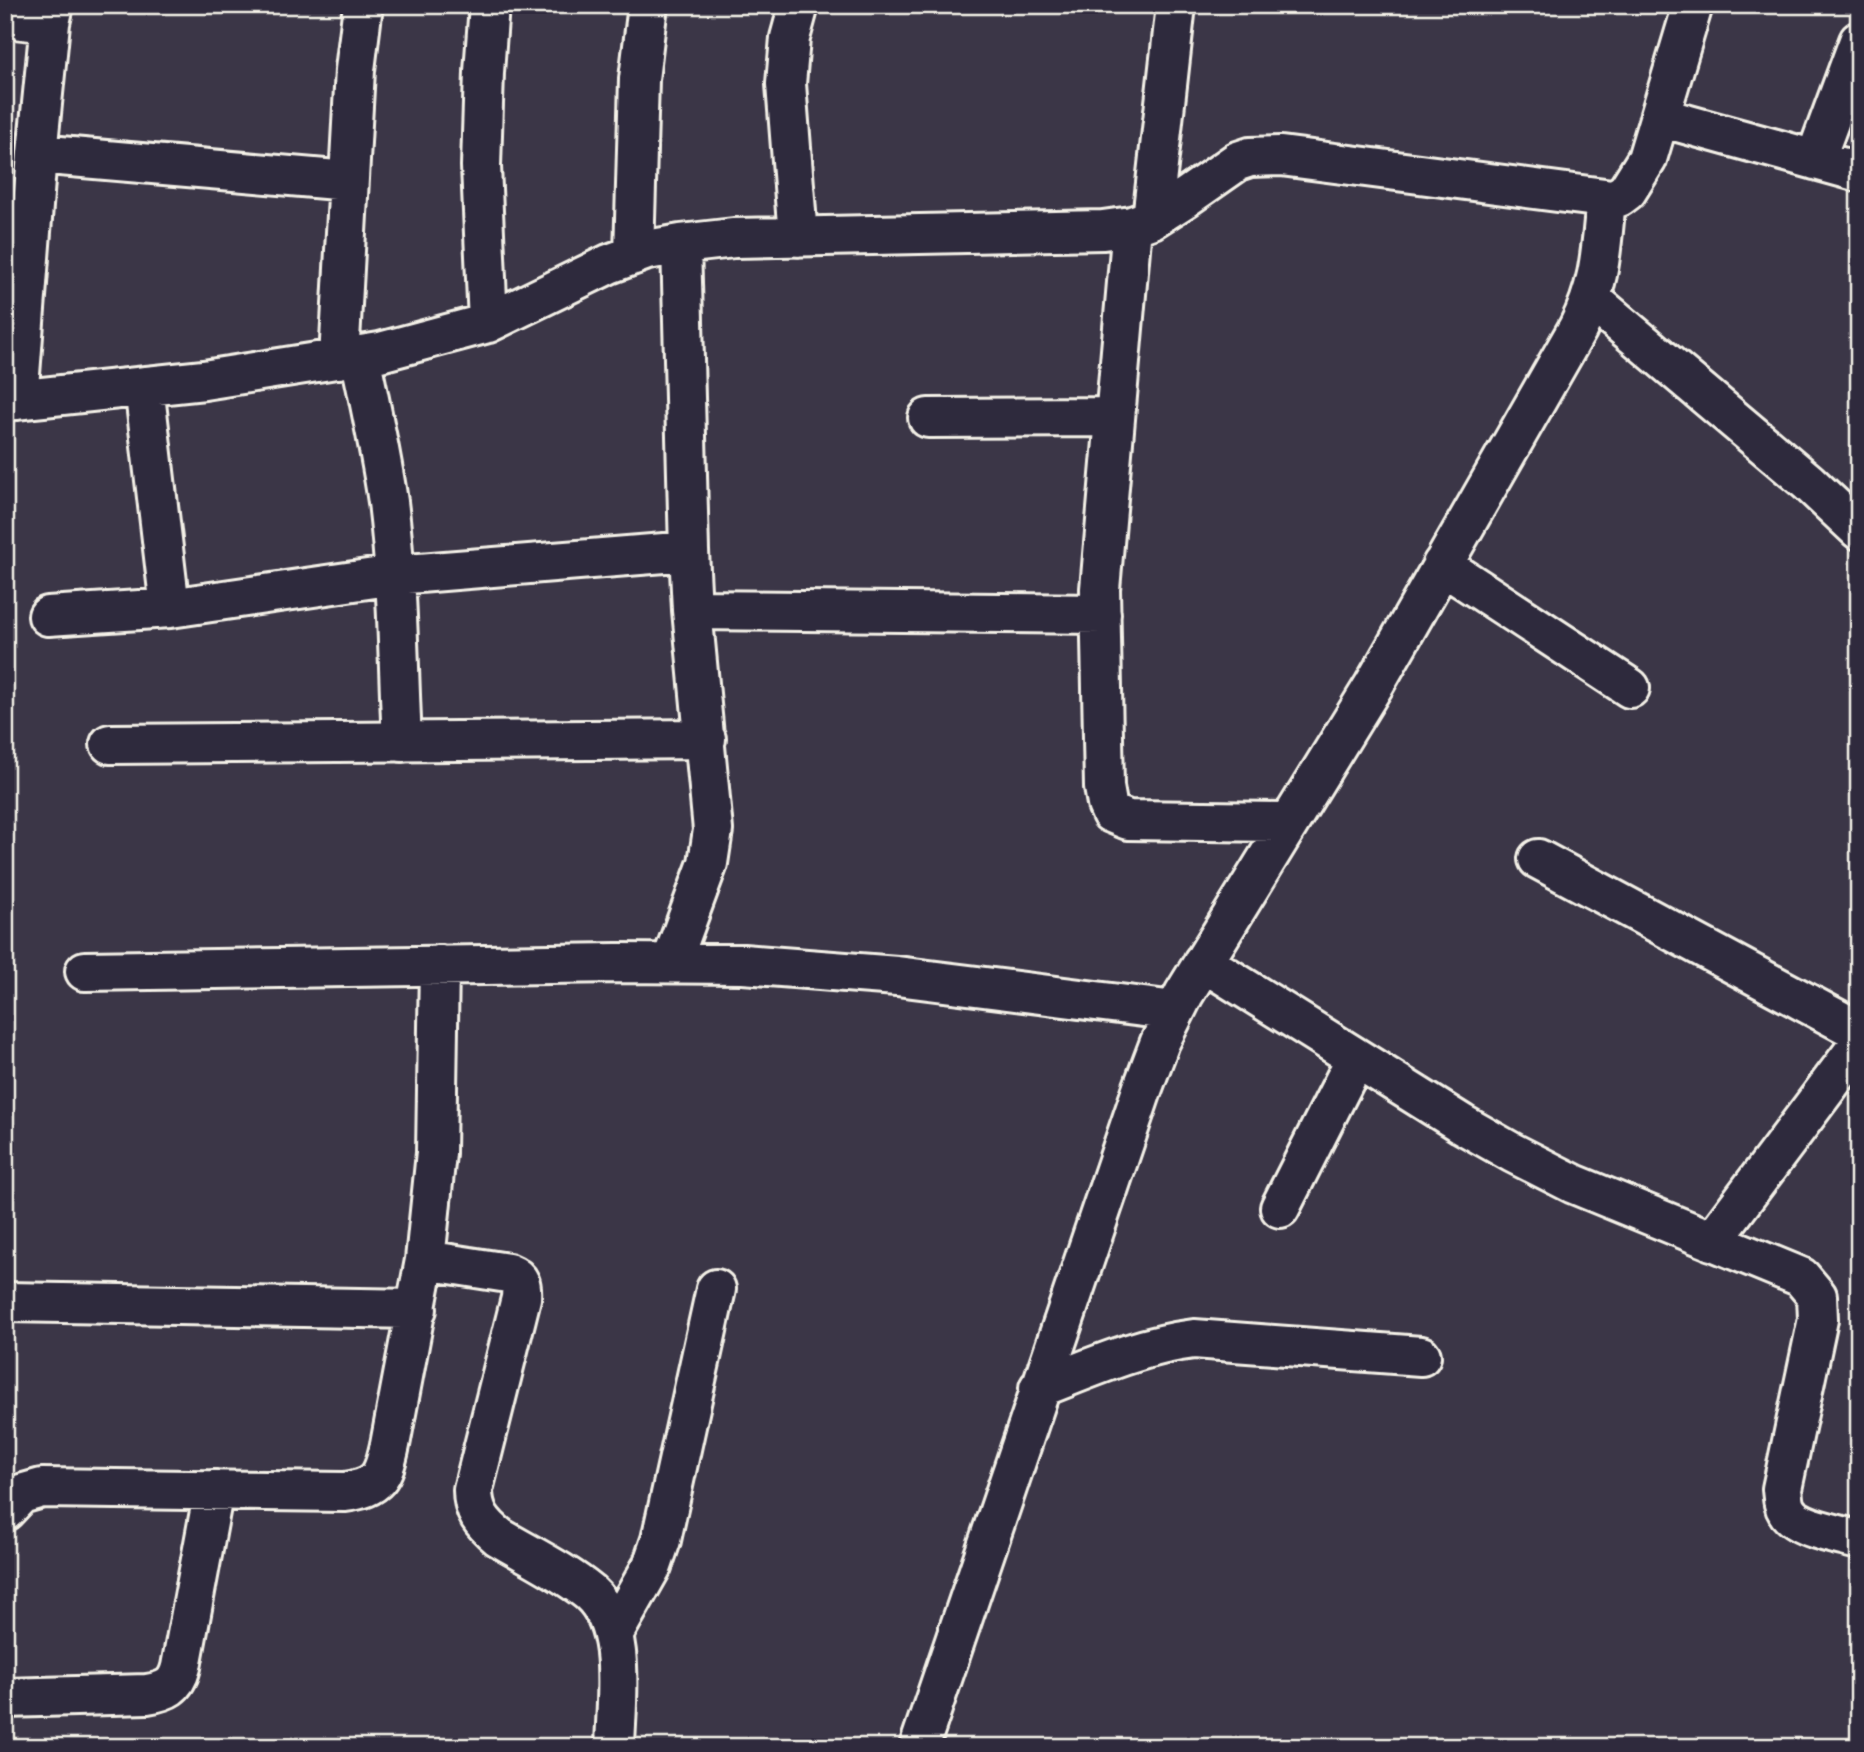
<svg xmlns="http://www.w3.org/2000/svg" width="1864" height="1752" font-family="'Comic Neue',sans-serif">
	<rect width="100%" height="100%" fill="#3b3647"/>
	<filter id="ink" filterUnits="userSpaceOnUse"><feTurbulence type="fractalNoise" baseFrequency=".0143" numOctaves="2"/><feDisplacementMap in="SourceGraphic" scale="14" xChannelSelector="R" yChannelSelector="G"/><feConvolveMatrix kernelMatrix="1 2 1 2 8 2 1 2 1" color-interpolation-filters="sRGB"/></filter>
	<g filter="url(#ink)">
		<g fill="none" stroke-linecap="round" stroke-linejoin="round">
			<g stroke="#f4f1e8" stroke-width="44">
				<path id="street" d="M5 18 50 23
					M1660 117 1859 172
					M37 154 348 181
					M1815 160 1859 41
					M1152 219 1176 5
					M1132 226 1100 589 1104 787 1107 804 1111 813 1128 820 1289 822
					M798 237 786 84 790 38 799 5
					M634 255 639 79 648 5
					M1591 299 1808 482 1859 530
					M488 323 481 166 484 72 489 5
					M360 356C370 404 381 453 388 502 398 582 398 662 402 742
					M339 359 355 70 363 5
					M144 386 170 608
					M18 400 37 154 50 23 54 5
					M5 401 204 380 380 352 488 323 609 264 647 250 681 244 734 238 1103 230 1132 226 1152 219 1185 198 1238 161 1250 157 1281 156 1612 199 1619 197 1627 191 1647 159 1693 5
					M928 418 1115 417
					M1442 565 1630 688
					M692 610 1101 614
					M48 616 170 608 395 575 689 551
					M110 744 706 739
					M1538 859 1859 1031
					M1203 962 1462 1124 1513 1153 1574 1184 1801 1277 1817 1296 1818 1319 1782 1489C1783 1497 1783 1505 1787 1511 1796 1528 1841 1535 1859 1540
					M671 963 708 863 713 830 692 610 689 551 681 244
					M85 971 617 963 743 964 897 976 1175 1011
					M1280 1208 1356 1058
					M1712 1241 1859 1045
					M425 1260 508 1273C521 1278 522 1285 521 1298L473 1490C473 1512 482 1523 499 1537 529 1555 563 1571 590 1593 628 1627 616 1701 615 1747
					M5 1302 417 1309
					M1039 1388C1091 1368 1138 1346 1194 1339L1421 1356
					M5 1511 21 1494 42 1488 345 1492C379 1487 383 1477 390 1445L425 1260 436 1153 439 965
					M614 1633 652 1566 661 1540 716 1289
					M5 1698 147 1694C166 1691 176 1687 181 1667L214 1490
					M919 1747 1142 1090 1160 1042 1184 994 1374 685 1578 328C1601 283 1601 248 1606 199"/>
			</g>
			<use href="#street" stroke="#2f2a3d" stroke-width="38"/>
		</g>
	</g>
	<rect width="1864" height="1752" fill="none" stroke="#2f2a3d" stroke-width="28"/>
	<rect x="14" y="14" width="1836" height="1724" fill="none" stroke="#f4f1e8" stroke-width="2.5" filter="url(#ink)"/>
</svg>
